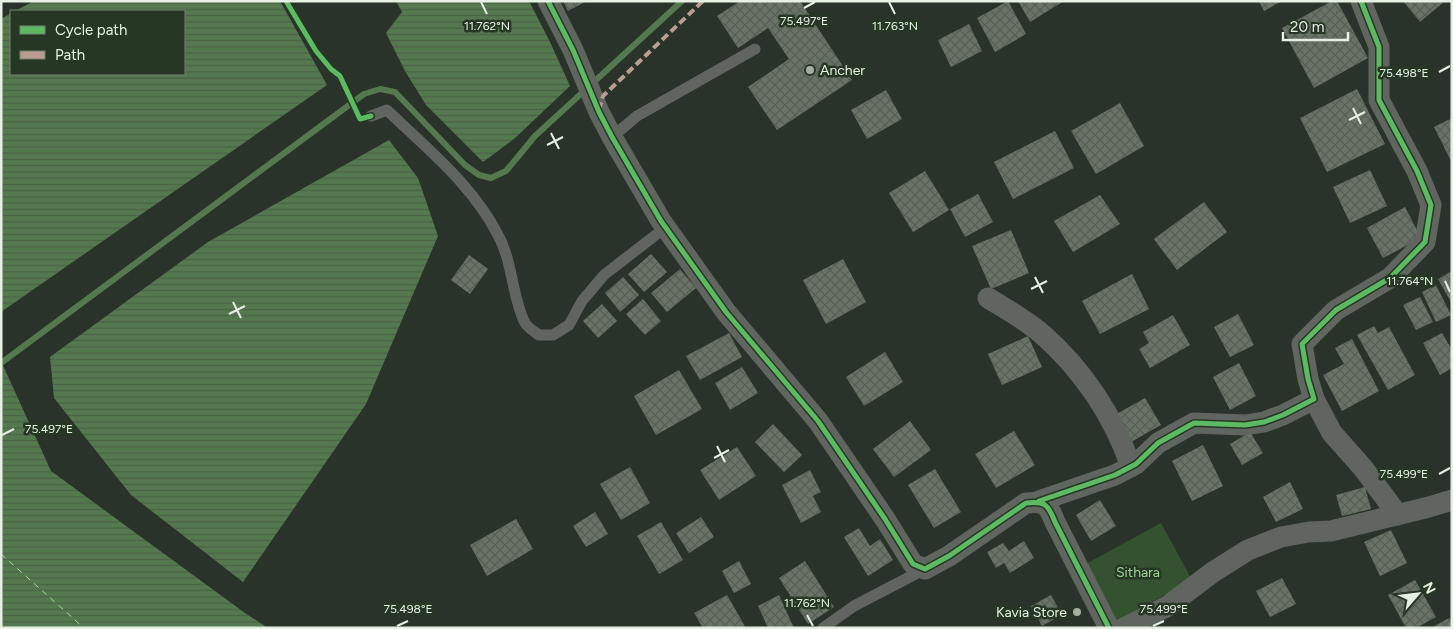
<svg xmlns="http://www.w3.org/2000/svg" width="1453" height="629" font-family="Figtree,sans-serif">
	<defs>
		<pattern id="water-rules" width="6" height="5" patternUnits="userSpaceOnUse" patternTransform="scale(1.25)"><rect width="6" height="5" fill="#54794e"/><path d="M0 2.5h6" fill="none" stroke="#4c6049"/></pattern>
		<pattern id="building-cross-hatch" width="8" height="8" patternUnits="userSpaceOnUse" patternTransform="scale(1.25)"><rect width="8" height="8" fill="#687366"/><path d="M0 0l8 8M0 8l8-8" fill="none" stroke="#565e55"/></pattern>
	</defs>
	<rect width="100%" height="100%" fill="#2a3329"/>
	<path fill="#345230" d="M1161 523 1192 580 1115 622 1084 565Z"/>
	<path fill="url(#water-rules)" d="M34 1H280L327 85 1 312V19L11 13V74H184V11H15Z
		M396 1H529L550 42 570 86 514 139 483 162 426 105 405 71 386 33 402 12Z
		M389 140 418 178 438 236 366 404 243 582 131 495 54 398 50 357 208 242Z
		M1 361 51 471 245 613 268 628H1Z"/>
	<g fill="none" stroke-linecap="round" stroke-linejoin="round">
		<path stroke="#54794e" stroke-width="6" d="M1 363 364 94 380 89 395 92 465 165 479 175 491 178 506 171 535 136 682 1"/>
		<path stroke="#a2df9a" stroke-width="1" stroke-dasharray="6 5" stroke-linecap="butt" d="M1 554 84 628"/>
	</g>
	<path fill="url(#building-cross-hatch)" d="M563 1H587L568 11Z
		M740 1H800L852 80 777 130 748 87 789 59 768 28 738 48 717 16Z
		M1008 1 1026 34 995 52 977 18Z
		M1018 1H1064L1030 22Z
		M1259 1H1282L1264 11Z
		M1332 1H1337L1368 58 1314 88 1282 28Z
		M1403 1H1445L1420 22Z
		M969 24 982 51 951 67 938 40Z
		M1357 89 1385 144 1327 172 1300 118Z
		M886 90 902 119 867 139 851 110Z
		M1120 103 1144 146 1096 174 1071 131Z
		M1452 118V163L1434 127Z
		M1055 131 1074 168 1013 199 994 162Z
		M1370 170 1387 206 1350 223 1333 187Z
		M925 171 949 210 913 232 889 193Z
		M978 194 993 222 965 237 950 209Z
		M1100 195 1120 224 1073 252 1054 221Z
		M1204 202 1227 232 1177 270 1154 239Z
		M1405 207 1421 238 1383 258 1367 228Z
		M1011 230 1029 273 991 289 972 246Z
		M651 254 667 272 644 292 628 274Z
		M469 255 488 269 470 294 451 280Z
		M843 259 866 302 826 324 803 280Z
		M680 269 696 288 667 312 651 293Z
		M1452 271V304L1438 279Z
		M1132 274 1149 309 1100 334 1082 301Z
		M623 277 639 295 620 312 605 293Z
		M1436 285 1451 315 1436 322 1422 292Z
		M1420 297 1433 322 1416 330 1403 305Z
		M643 299 661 321 645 335 626 314Z
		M602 304 617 321 598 338 583 321Z
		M1238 314 1254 345 1230 357 1214 327Z
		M1173 315 1190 345 1150 368 1139 349 1149 343 1143 332Z
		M1374 326 1378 333 1389 327 1415 375 1388 390 1357 335Z
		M729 333 742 357 700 380 686 356Z
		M1442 333 1452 350V368L1440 375 1423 343Z
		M1028 336 1042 367 1002 385 988 354Z
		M1352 339 1379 391 1342 411 1323 375 1344 364 1335 348Z
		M885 352 903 382 864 406 846 377Z
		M1239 363 1256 396 1230 410 1213 377Z
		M742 367 758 393 730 410 715 383Z
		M679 370 702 409 656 435 634 396Z
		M1145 398 1161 425 1131 442 1115 415Z
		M910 421 931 450 894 477 873 449Z
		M773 424 802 455 784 472 755 442Z
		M1014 431 1035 465 996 488 975 454Z
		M1250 432 1263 453 1242 465 1230 444Z
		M1203 445 1223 486 1192 501 1172 461Z
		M737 447 756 476 719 500 700 470Z
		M630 467 650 503 621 520 600 484Z
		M935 469 961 512 934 528 908 485Z
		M810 470 821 492 813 496 821 512 801 523 782 485Z
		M1290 482 1303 509 1276 522 1263 497Z
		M1365 487 1371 509 1342 516 1336 495Z
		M1100 500 1116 526 1091 541 1076 515Z
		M595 512 608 534 586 547 573 526Z
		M701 517 714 537 689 553 676 533Z
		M516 519 533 549 487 576 470 545Z
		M661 522 683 560 659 574 637 536Z
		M859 528 870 546 880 539 893 560 868 576 844 537Z
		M1391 530 1407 563 1380 576 1364 542Z
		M1024 541 1034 558 1010 573 1004 563 996 568 987 552 1003 543 1009 551Z
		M739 561 751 584 734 593 722 571Z
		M805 561 834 607 808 624 779 578Z
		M1282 578 1296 604 1270 617 1256 591Z
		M1415 580 1436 617 1416 628H1406L1388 595Z
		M727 595 746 628H703L694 613Z
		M779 595 794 628H768L758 606Z
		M1051 595 1062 615 1042 626 1031 606Z
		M1449 618 1452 622V628H1431Z"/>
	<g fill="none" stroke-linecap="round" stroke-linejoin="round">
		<path stroke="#616560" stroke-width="11" d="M371 116 387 110C427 149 472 184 498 235 513 262 512 298 525 323 528 328 535 332 539 335H553L569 325 582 301 604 275 666 227
			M612 137 637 116 755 49
			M823 628 854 606 925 569"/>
		<path stroke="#616560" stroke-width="21" d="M548 1 573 50 599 112 612 137 661 221 726 312 818 421 885 519 913 564 925 569 949 556 1026 503C1045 501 1048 504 1055 522L1109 628
			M988 298C1006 309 1026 320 1042 334 1082 369 1114 416 1131 467
			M1314 399 1332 433 1363 468 1398 515
			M1039 501 1115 475 1136 464 1158 443 1194 423 1245 425 1264 422 1283 415 1314 399 1308 379 1302 344 1336 310 1390 278 1425 242 1431 205 1417 171 1379 100V47L1361 1
			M1124 628 1168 606 1213 572 1248 550 1281 537 1309 532 1331 531 1429 507 1452 500"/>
		<path stroke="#b99d93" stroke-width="4" stroke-dasharray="8 4" stroke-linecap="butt" d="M599 110 603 96 703 1"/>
		<g stroke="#263824" stroke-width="8">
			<path id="cycleway" d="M286 1 316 51 331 69 340 76 360 119 371 116
				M548 1 573 50 599 112 612 137 661 221 726 312 818 421 885 519 913 564 925 569 949 556 1026 503C1045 501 1048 504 1055 522L1109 628
				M1039 501 1115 475 1136 464 1158 443 1194 423 1245 425 1264 422 1283 415 1314 399 1308 379 1302 344 1336 310 1390 278 1425 242 1431 205 1417 171 1379 100V47L1361 1"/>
		</g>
		<use href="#cycleway" stroke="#5cba63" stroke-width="5"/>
	</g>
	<path fill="none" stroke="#e5f0e3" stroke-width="2" d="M481 2 487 14M889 2 895 14M804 8 815 2M1439 72 1450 66M1353 108 1361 124M1349 120 1365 112M551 133 559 149M547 145 563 137M1035 277 1043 293M1445 281 1450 292M1031 289 1047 281M233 302 241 318M229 314 245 306M2 435 14 429M717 446 725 462M714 458 729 450M1439 474 1450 468M807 615 813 626M397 626 408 621M1153 626 1164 621"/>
	<g fill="#a4aea2" stroke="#263824" stroke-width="2">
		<circle cx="810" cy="70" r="5"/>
		<circle cx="1077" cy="612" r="5"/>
	</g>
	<g text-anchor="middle" stroke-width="5" stroke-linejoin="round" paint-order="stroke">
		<g font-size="14" fill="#e5f0e3" stroke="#263824" text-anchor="start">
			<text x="820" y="75">Ancher</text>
			<text x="1067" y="617" text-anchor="end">Kavia Store</text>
		</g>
		<g font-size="14" fill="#99d591" stroke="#263824">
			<text x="1138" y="577">Sithara</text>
		</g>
	</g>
	<g font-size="12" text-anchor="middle" fill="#e5f0e3" stroke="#263824" stroke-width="5" stroke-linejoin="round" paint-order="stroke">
		<text x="804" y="25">75.497°E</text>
		<text x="487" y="30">11.762°N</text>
		<text x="895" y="30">11.763°N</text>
		<text x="1404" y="77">75.498°E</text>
		<text x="1410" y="285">11.764°N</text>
		<text x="49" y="433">75.497°E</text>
		<text x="1404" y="478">75.499°E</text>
		<text x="807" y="607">11.762°N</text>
		<text x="408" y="613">75.498°E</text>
		<text x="1164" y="613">75.499°E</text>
	</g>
	<rect width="1453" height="629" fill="none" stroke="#e5f0e3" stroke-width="5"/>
	<rect x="10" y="10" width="175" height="65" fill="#263824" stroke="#728270"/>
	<rect x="20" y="26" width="25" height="8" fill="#5cba63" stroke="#728270"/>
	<text x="55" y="35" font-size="15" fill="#e5f0e3">Cycle path</text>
	<rect x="20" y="51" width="25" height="8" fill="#b99d93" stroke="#728270"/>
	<text x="55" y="60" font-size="15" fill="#e5f0e3">Path</text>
	<g transform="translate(1418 594) rotate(62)" stroke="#263824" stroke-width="4" paint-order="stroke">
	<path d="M0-4L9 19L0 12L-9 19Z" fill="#e5f0e3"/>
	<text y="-8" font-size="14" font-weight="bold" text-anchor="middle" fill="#e5f0e3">N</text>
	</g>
	<path d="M1283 32v8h65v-8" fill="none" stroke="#e5f0e3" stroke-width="2.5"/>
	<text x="1290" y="32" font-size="15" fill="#e5f0e3" stroke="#263824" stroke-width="4" paint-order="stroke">20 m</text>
</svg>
